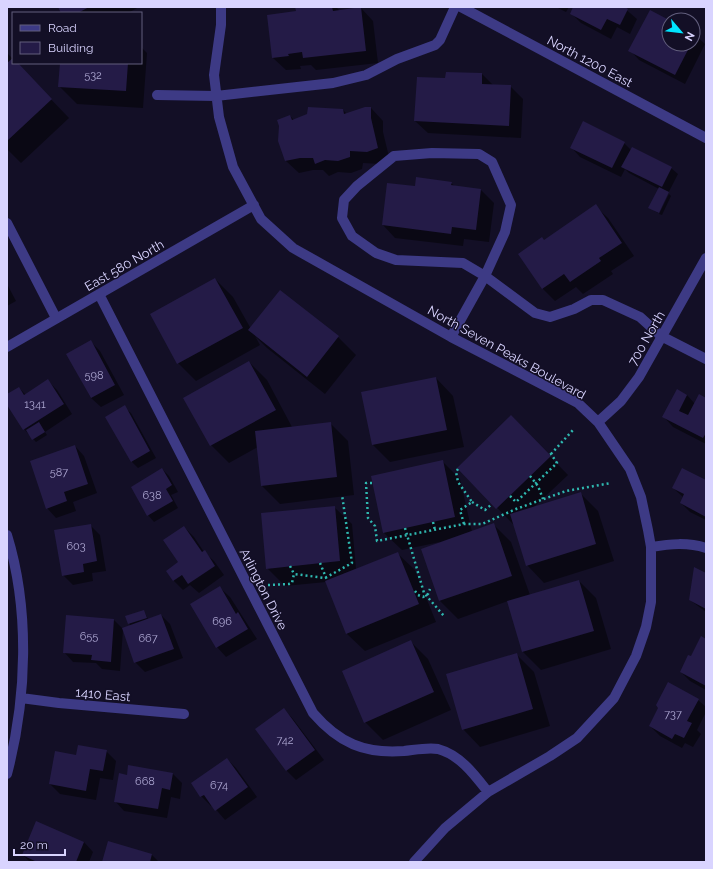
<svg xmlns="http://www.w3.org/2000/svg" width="713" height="869" font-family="Raleway,sans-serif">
	<rect width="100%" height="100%" fill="#130f26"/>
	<path fill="#0007" d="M59 7H139L128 13H63Z
		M296 7H336L340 11 361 8 373 21 378 63 316 70 311 65 300 66 301 69 286 70 273 58 297 12Z
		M556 7H569L566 12Z
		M574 7H623L637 19 630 34 617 27 611 39 581 23 571 13Z
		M669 21V44H693V33L705 44 685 84 639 60 630 50Z
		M141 47 147 53 143 108 77 104 59 86 61 63H141Z
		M7 53 13 59V63H16L69 118 21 163 7 149Z
		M482 74 493 85 510 86 523 99 521 138 428 133 415 121 446 79Z
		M371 108 383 121V132L390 161 380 164 363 163 362 169 351 173 338 172 329 176 323 170H313L299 173 286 161 279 140 290 116 294 120 342 109 347 114Z
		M624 143 631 150 671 168 678 174 658 213 650 208 659 189 629 173 625 169 621 177 580 157 571 147Z
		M451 183 456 187 481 190 494 203 489 242 464 239 463 246 395 238 383 225 388 184 416 187Z
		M669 194 671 196 662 215 659 214Z
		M595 206 608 218 634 256 611 271 613 274 583 294 576 287 555 301 543 289 519 254 544 241Z
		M215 279 233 297 251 329 280 291 338 337 356 355 325 394 267 348 255 336 260 345 196 381 178 363Z
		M7 284 16 301 7 306Z
		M91 342 100 351 124 395 101 407 91 398 67 354Z
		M249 362 267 380 292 427 330 423 348 441 354 495 280 504 262 486 258 447 229 463 211 445 185 398Z
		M436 378 453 396 464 447 390 462 373 445Z
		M48 381 57 390 72 414 45 432 47 435 36 442 24 429 7 403V396L19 388 26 395Z
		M687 395 695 404 706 399V444L673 427 664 417Z
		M124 407 131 413 156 458 138 468 132 462 106 417Z
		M528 434 568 475 533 508 580 493 598 511 614 561 544 583 527 565 514 525 458 468Z
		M75 446 84 456 97 493 73 502 76 511 56 518 47 508Z
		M442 461 460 479 472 532 494 525 511 542 530 595 579 581 596 598 611 649 541 670 523 652 508 601 458 619 440 601 423 550 440 542 402 550 384 533Z
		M162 469 169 476 178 492 171 495 178 508 154 522 148 515Z
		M706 482V520L690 512 681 503 683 497 673 488Z
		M334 507 352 524 356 569 397 553 415 570 436 622 365 651 347 634 326 582 285 586 267 568Z
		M90 525 100 535 106 571 92 573 93 581 73 585 63 575Z
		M184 527 194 537 204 552 214 561 224 575 199 593 190 585 183 590 173 580 179 562Z
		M706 574V612L690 600Z
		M220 588 230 597 257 639 226 657 217 647Z
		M144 611 148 619 161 615 170 624 183 658 145 672 135 662 123 630 120 671 102 669 96 663 73 662 64 652 114 620 123 629 131 626 129 624Z
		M706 640V690L690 681 681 672Z
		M411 642 428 659 451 710 383 740 365 722Z
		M516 654 534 672 550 726 480 747 463 729Z
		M698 700 706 707V712L697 730 701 734 693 747 685 743 682 748 660 736 650 726Z
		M284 709 293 719 324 760 296 780 287 771 257 729Z
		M106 751 116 761 113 780 100 778 96 800 60 794 50 784 77 756Z
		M227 759 236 768 257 797 225 820 212 805 211 806 201 796Z
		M173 774 182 783 180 799 171 797 167 818 124 811 115 801 128 776Z
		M84 842 93 852 89 862H30L23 855Z
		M152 855 159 862H103Z"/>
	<path fill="#241b47" d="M58 7H89L78 13H61Z
		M295 7H332L333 11 361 7 366 51 303 58 302 52 288 54 289 56 272 58 267 15 296 11Z
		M573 7H625L628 9 620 25 607 19 601 30 570 14Z
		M650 10 669 20V44H691L675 75 628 51Z
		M13 58V63H18L52 99 7 141V63Z
		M60 63H128L126 91 58 87Z
		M446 72 482 73V84L511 85 509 126 414 121 417 77 445 78Z
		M308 107 343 109 344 114 365 107H371V118L378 148 367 152 350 151V157L338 161 325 160 315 164 313 158H300L285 161 278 141 279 126 277 120 290 115 292 120 307 114Z
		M583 121 625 142 612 168 570 148Z
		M632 147 672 167 662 187 621 167Z
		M416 177 452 182 451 185 481 189 476 230 452 227 451 234 382 225 387 183 415 186Z
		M659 187 669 192 659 213 648 208Z
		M596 204 622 243 599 258 601 261 570 282 564 274 542 289 518 254 542 237 544 240Z
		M215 278 243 328 177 364 150 314Z
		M280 290 339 336 307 377 248 330Z
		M91 340 115 385 91 398 66 354Z
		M249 361 276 410 210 446 183 398Z
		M436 377 447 430 372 445 361 392Z
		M48 379 64 404 23 430 7 405V394L19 387 24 395Z
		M677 389 687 395 679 411 688 415 699 394 706 398V433L703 438 662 417Z
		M125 405 150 451 131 462 105 417Z
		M511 415 551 456 496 509 457 468Z
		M39 422 45 432 32 440 26 430Z
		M331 422 337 477 261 486 255 431Z
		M75 445 88 484 64 492 67 501 46 509 30 461Z
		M443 460 455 517 383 533 371 476Z
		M162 468 172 485 166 489 173 501 147 516 131 487Z
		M682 468 706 480V517L680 503 684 494 672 488Z
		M581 492 596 544 526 566 510 514Z
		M335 506 340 561 266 569 261 513Z
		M494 523 512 576 439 601 421 549Z
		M91 524 97 561 83 564 84 572 62 576 54 530Z
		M184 526 202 552 205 550 215 566 188 584 182 575 173 581 166 571 178 562 163 540Z
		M398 552 419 604 346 634 325 581Z
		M694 567 706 573V609L689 600Z
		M579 580 594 631 522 652 507 601Z
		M220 586 236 614 238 612 248 629 216 648 190 604Z
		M144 610 147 618 128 624 125 616Z
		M161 614 174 649 134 663 122 628Z
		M66 615 114 619 111 662 91 660 92 655 63 653Z
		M701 636 706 639V686L680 672 688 655 691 656Z
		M411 640 434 692 364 723 342 671Z
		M517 653 533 709 462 730 446 674Z
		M668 682 699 699 687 721 692 723 684 738 675 734 672 739 649 726 658 708 656 705Z
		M284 708 315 750 286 771 255 729Z
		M78 745 107 750 103 771 90 769 86 791 49 784 55 751 76 755Z
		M227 758 248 787 215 811 204 795 200 797 191 783Z
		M128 765 173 773 170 790 162 788 158 809 114 802 119 773 127 775Z
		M36 821 84 842 76 862H37L22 855Z
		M108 841 152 854 150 862H102Z"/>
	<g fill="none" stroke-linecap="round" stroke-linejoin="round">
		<path stroke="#2fb8b0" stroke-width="2.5" stroke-dasharray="2 3" stroke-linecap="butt" d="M551 454 573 430
			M458 469 456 472 458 482 472 502 460 510 464 524
			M530 476 538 486 543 499
			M372 483H366L368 518 375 526 377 541 464 524H482L516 509 566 491 611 483
			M510 496 516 502 557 463 551 454 549 455
			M472 502 485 510 492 504
			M433 522 435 530
			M405 528 424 593 444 616
			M320 563 327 580
			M290 566 294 574
			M268 585 289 584 292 583 294 574 325 578 352 563 342 495
			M415 591 418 595 423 597 428 594 430 589"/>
		<path stroke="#3d3a85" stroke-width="10" d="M221 7V25L214 75 219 117 233 167 261 219 293 248 451 337 578 403 598 422 630 469 641 497 648 530 651 547V602L646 627 636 656 614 698 577 738 550 756 488 792 445 828 414 862
			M461 7 706 138
			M157 95 216 96 333 83 366 75 397 59 435 45 440 40 455 7
			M7 223 56 318
			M99 294 313 713C339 743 364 754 404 751 414 750 428 747 438 749 460 755 474 774 488 792
			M451 337 485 276 463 263 396 260 376 253 352 236 342 218 344 200 357 186 394 156 432 153 479 154 492 162 511 205 505 232 485 276 535 313 550 317 574 309 591 300H603L640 317 661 336 706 359
			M7 347 254 205
			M598 422 621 401 639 377 706 258
			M7 535C30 610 27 698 7 774
			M651 547C670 544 687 542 706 548
			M21 698 59 703 184 714"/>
	</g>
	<g text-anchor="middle" stroke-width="3" stroke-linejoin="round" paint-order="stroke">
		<g font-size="11" fill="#aca6d1">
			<text x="93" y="79">532</text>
			<text x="94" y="379">598</text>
			<text x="35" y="408">1341</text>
			<text x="59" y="476">587</text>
			<text x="152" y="499">638</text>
			<text x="76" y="550">603</text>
			<text x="222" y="625">696</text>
			<text x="89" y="640">655</text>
			<text x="148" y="642">667</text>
			<text x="673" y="718">737</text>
			<text x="285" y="744">742</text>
			<text x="145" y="785">668</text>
			<text x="219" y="789">674</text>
		</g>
		<g font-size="13" fill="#d9d4ff" stroke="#130f26">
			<text transform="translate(590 61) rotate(28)" y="5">North 1200 East</text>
			<text transform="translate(124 265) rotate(-30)" y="5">East 580 North</text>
			<text transform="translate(646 338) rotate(-60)" y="5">700 North</text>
			<text transform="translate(507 352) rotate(29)" y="5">North Seven Peaks Boulevard</text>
			<text transform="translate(264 589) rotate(63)" y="5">Arlington Drive</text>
			<text transform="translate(103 694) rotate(5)" y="5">1410 East</text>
		</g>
	</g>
	<rect width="713" height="869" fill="none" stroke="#d9d4ff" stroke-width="16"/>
	<rect x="12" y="12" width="130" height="52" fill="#130f26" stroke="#625e7d"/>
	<rect x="20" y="25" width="20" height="6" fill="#3d3a85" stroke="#625e7d"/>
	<text x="48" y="32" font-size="12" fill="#d9d4ff">Road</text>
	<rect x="20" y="42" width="20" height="12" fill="#241b47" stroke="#625e7d"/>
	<text x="48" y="52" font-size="12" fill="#d9d4ff">Building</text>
	<g transform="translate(681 32) rotate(118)"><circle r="19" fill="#130f26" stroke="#625e7d"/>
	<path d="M0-3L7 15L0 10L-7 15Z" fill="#00e5ff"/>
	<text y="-6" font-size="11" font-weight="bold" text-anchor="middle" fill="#d9d4ff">N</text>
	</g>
	<path d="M14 849v6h51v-6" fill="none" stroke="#d9d4ff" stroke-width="2"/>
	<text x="20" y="849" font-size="12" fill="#d9d4ff" stroke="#130f26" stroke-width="3" paint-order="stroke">20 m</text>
</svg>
